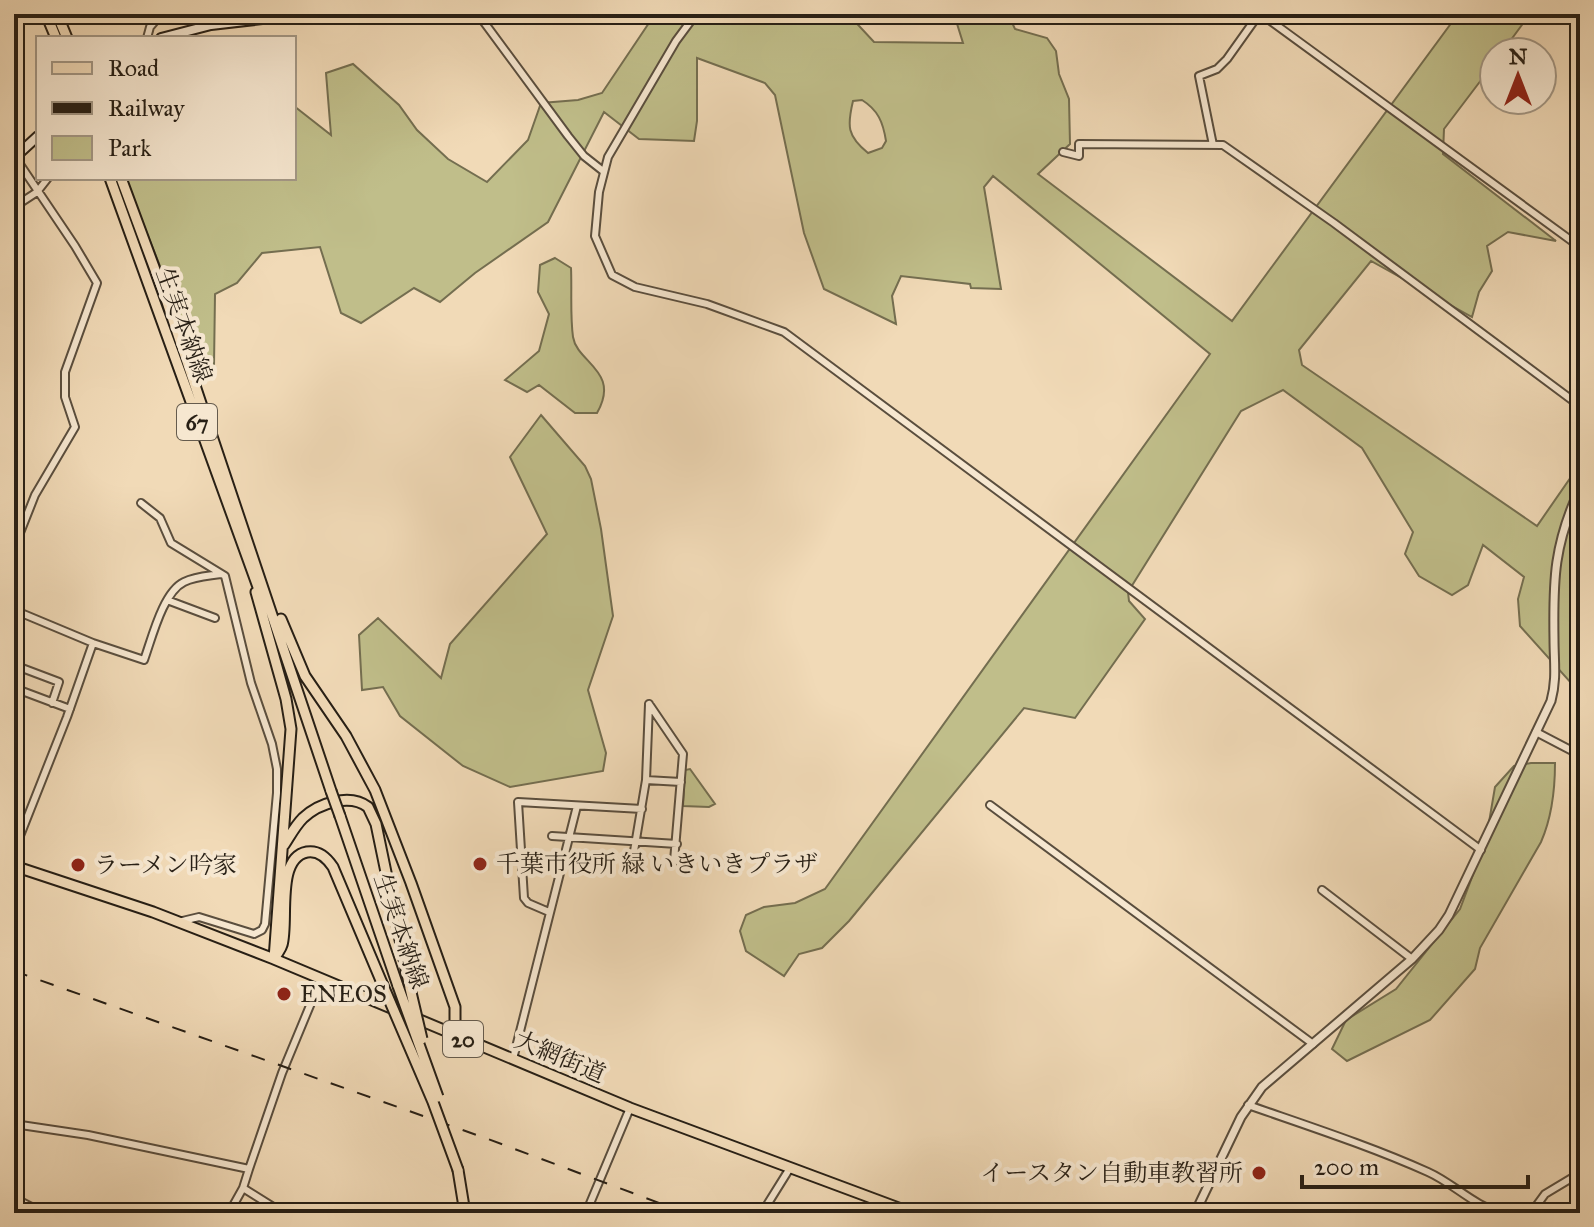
<svg xmlns="http://www.w3.org/2000/svg" width="1594" height="1227" font-family="'IM FELL Great Primer','Noto Serif JP',serif">
	<rect width="100%" height="100%" fill="#f1dab7"/>
	<filter id="stains"><feTurbulence type="fractalNoise" baseFrequency=".0025" numOctaves="4"/><feColorMatrix values="0 0 0 0 .2 0 0 0 0 .09 0 0 0 0 .02 0 0 0 .5 -.17"/></filter>
	<radialGradient id="worn" r=".72"><stop offset=".6" stop-color="#630" stop-opacity="0"/><stop offset="1" stop-color="#630" stop-opacity=".3"/></radialGradient>
	<path fill="#c0be8a" stroke="#746e50" stroke-width="2" fill-rule="evenodd" d="M655 14H848L874 42 963 43 954 14H1008L1015 29 1047 38 1056 51 1059 74 1069 99 1070 144 1038 174 1232 321 1458 14H1530L1502 52H1494V63L1444 129 1443 154 1556 241 1508 232 1487 246 1492 271 1479 292 1472 317 1371 261 1299 350 1302 365 1537 526 1580 464V693L1520 626 1518 599 1524 577 1483 545 1468 585 1452 595 1419 576 1405 554 1413 532 1362 448 1283 390 1241 411 1128 592 1129 601 1145 619 1075 718 1024 708 849 921 822 948 799 954 784 976 746 951 740 931 746 915 764 907 795 903 825 889 1210 354 993 176 984 187 1001 289 971 288 970 284 901 276 892 296 896 324 824 289 804 233 775 95 765 83 697 58V121L694 141 639 139 604 112 548 222 475 273 440 302 414 288 361 323 341 313 320 247 262 253 237 283 215 294 214 366 196 372 181 319 125 178H294V106L331 135 326 73 353 64 399 105 417 130 448 159 487 182 528 140 541 103 578 100 602 93ZM862 100C878 110 883 122 886 141L882 148 868 153C847 136 847 126 853 101Z
		M555 258 571 268C572 290 570 315 573 337 577 363 621 371 597 413H575L539 385 527 392 505 380 539 351 549 314 538 292 540 265Z
		M541 415 585 466 591 479 601 529 613 616 588 690 606 753 603 771 510 787 463 766 400 716 383 687 362 690 359 635 378 618 441 678 450 644 547 534 510 457Z
		M1531 763H1555C1555 790 1552 817 1541 842L1480 948 1475 969 1430 1020 1347 1061 1332 1049 1346 1020 1396 989 1460 909 1486 840 1495 787 1514 766Z
		M690 769 715 804 709 807 683 806 685 770Z"/>
	<g fill="none" stroke-linecap="round" stroke-linejoin="round">
		<g stroke="#5a4e3e" stroke-width="10">
			<path id="minor" d="M478 14 568 136 584 156 603 171
				M696 14 676 41 608 157 599 192 595 236 612 275 635 287 707 304 784 332 1481 850
				M1261 14 1580 247
				M147 38 150 27 161 14
				M1213 145 1199 76 1217 69 1227 59 1259 14
				M1063 152 1079 156V144L1223 145 1334 223 1580 406
				M14 207 37 192 48 178
				M141 503 160 518 171 543 225 576 251 683 272 744 277 769V793L265 924 262 930 254 934 199 917 178 922
				M14 548 35 495 75 427 65 397V372L97 283 75 246 15 157
				M167 600 215 618
				M14 610 93 643 144 660C152 638 163 592 184 582 196 576 209 576 221 574
				M14 665 59 682 52 703
				M14 688 70 709
				M649 704 683 754 674 861
				M1536 732 1580 755
				M646 780 681 782
				M990 805 1313 1044
				M552 836 677 844
				M14 851 67 717 93 643
				M632 863 646 780 649 704
				M1322 890 1412 959
				M549 912 528 903 524 898 518 802 642 809
				M513 1059 577 806
				M1248 1105C1308 1126 1370 1146 1428 1172 1455 1184 1474 1207 1504 1213
				M14 1124 88 1135 249 1169 243 1188 229 1213
				M249 1169 282 1073 321 979
				M243 1188 283 1213
				M14 1198 43 1213
				M586 1213 630 1108
				M762 1213 790 1168
				M1527 1213 1534 1209 1545 1194 1580 1173"/>
		</g>
		<g stroke="#5a4e3e" stroke-width="11">
			<path id="tertiary" d="M1195 1213 1241 1117 1262 1087 1412 959 1439 930 1449 915 1551 701C1557 679 1554 662 1554 639 1553 579 1554 544 1580 488"/>
		</g>
		<g stroke="#271f15" stroke-width="12">
			<path id="secondary" d="M161 38 211 25 307 14
				M14 158 38 136"/>
		</g>
		<g stroke="#271f15" stroke-width="13">
			<path id="primary" d="M46 14 56 38
				M57 14 67 38
				M110 178 262 598
				M121 178 167 302 331 791
				M256 592 286 699 291 729 274 959
				M281 619 305 676 346 736 375 790 411 883 455 1007V1035
				M340 816 398 986
				M284 845C290 836 295 826 303 818 319 803 350 793 368 807L376 824 410 988
				M14 866 153 912 274 959 630 1108 912 1213
				M276 956C278 952 281 949 282 945 289 922 275 858 307 852 319 850 327 858 333 867L382 983
				M458 1170 465 1213"/>
		</g>
		<use href="#minor" stroke="#f6e7d0" stroke-width="6"/>
		<use href="#tertiary" stroke="#f6e7d0" stroke-width="7"/>
		<use href="#secondary" stroke="#f6e7d0" stroke-width="8"/>
		<use href="#primary" stroke="#f1dab7" stroke-width="9"/>
		<path stroke="#271f15" stroke-width="2" stroke-dasharray="14 14" stroke-linecap="butt" d="M14 971 488 1139 686 1213"/>
		<g stroke="#271f15" stroke-width="13" stroke-linecap="butt">
			<path id="primary-bridge" d="M331 791 340 816
				M382 983 433 1102 458 1170
				M398 986 438 1097
				M410 988 422 1039"/>
		</g>
		<use href="#primary-bridge" stroke="#f1dab7" stroke-width="9"/>
	</g>
	<g fill="#8f2418" stroke="#f6e7d0" stroke-width="3">
		<circle cx="480" cy="864" r="8"/>
		<circle cx="78" cy="865" r="8"/>
		<circle cx="284" cy="994" r="8"/>
		<circle cx="1259" cy="1173" r="8"/>
	</g>
	<g text-anchor="middle" stroke-width="8" stroke-linejoin="round" paint-order="stroke">
		<g fill="#f6e7d0" stroke="#655b4d" stroke-width="2">
			<rect x="177" y="404" width="40" height="36" rx="6"/>
			<rect x="443" y="1021" width="40" height="36" rx="6"/>
		</g>
		<g font-size="22" font-weight="bold" fill="#271f15">
			<text x="197" y="430">67</text>
			<text x="463" y="1047">20</text>
		</g>
		<g font-size="24" fill="#271f15" stroke="#f6e7d0">
			<text transform="translate(184 325) rotate(70)" y="8">生実本納線</text>
			<text transform="translate(401 931) rotate(71)" y="8">生実本納線</text>
			<text transform="translate(560 1057) rotate(23)" y="8">大網街道</text>
		</g>
		<g font-size="24" fill="#271f15" stroke="#f6e7d0" text-anchor="start">
			<text x="496" y="872">千葉市役所 緑 いきいきプラザ</text>
			<text x="94" y="873">ラーメン吟家</text>
			<text x="300" y="1002">ENEOS</text>
			<text x="1243" y="1181" text-anchor="end">イースタン自動車教習所</text>
		</g>
	</g>
	<rect width="1594" height="1227" fill="none" stroke="#f1dab7" stroke-width="48"/>
	<rect x="16" y="16" width="1562" height="1195" fill="none" stroke="#271f15" stroke-width="4"/>
	<rect x="24" y="24" width="1546" height="1179" fill="none" stroke="#271f15" stroke-width="2"/>
	<rect x="36" y="36" width="260" height="144" fill="#f6e7d0" stroke="#a39785" stroke-width="2"/>
	<rect x="52" y="62" width="40" height="12" fill="#f1dab7" stroke="#a39785" stroke-width="2"/>
	<text x="108" y="76" font-size="24" fill="#271f15">Road</text>
	<rect x="52" y="102" width="40" height="12" fill="#271f15" stroke="#a39785" stroke-width="2"/>
	<text x="108" y="116" font-size="24" fill="#271f15">Railway</text>
	<rect x="52" y="136" width="40" height="24" fill="#c0be8a" stroke="#a39785" stroke-width="2"/>
	<text x="108" y="156" font-size="24" fill="#271f15">Park</text>
	<g transform="translate(1518 76)"><circle r="38" fill="#f6e7d0" stroke="#a39785" stroke-width="2"/>
	<path d="M0-6L14 30L0 20L-14 30Z" fill="#8f2418"/>
	<text y="-12" font-size="22" font-weight="bold" text-anchor="middle" fill="#271f15">N</text>
	</g>
	<path d="M1302 1175v12h226v-12" fill="none" stroke="#271f15" stroke-width="4"/>
	<text x="1314" y="1175" font-size="24" fill="#271f15" stroke="#f6e7d0" stroke-width="6" paint-order="stroke">200 m</text>
	<rect width="100%" height="100%" filter="url(#stains)"/>
	<rect width="100%" height="100%" fill="url(#worn)"/>
</svg>
